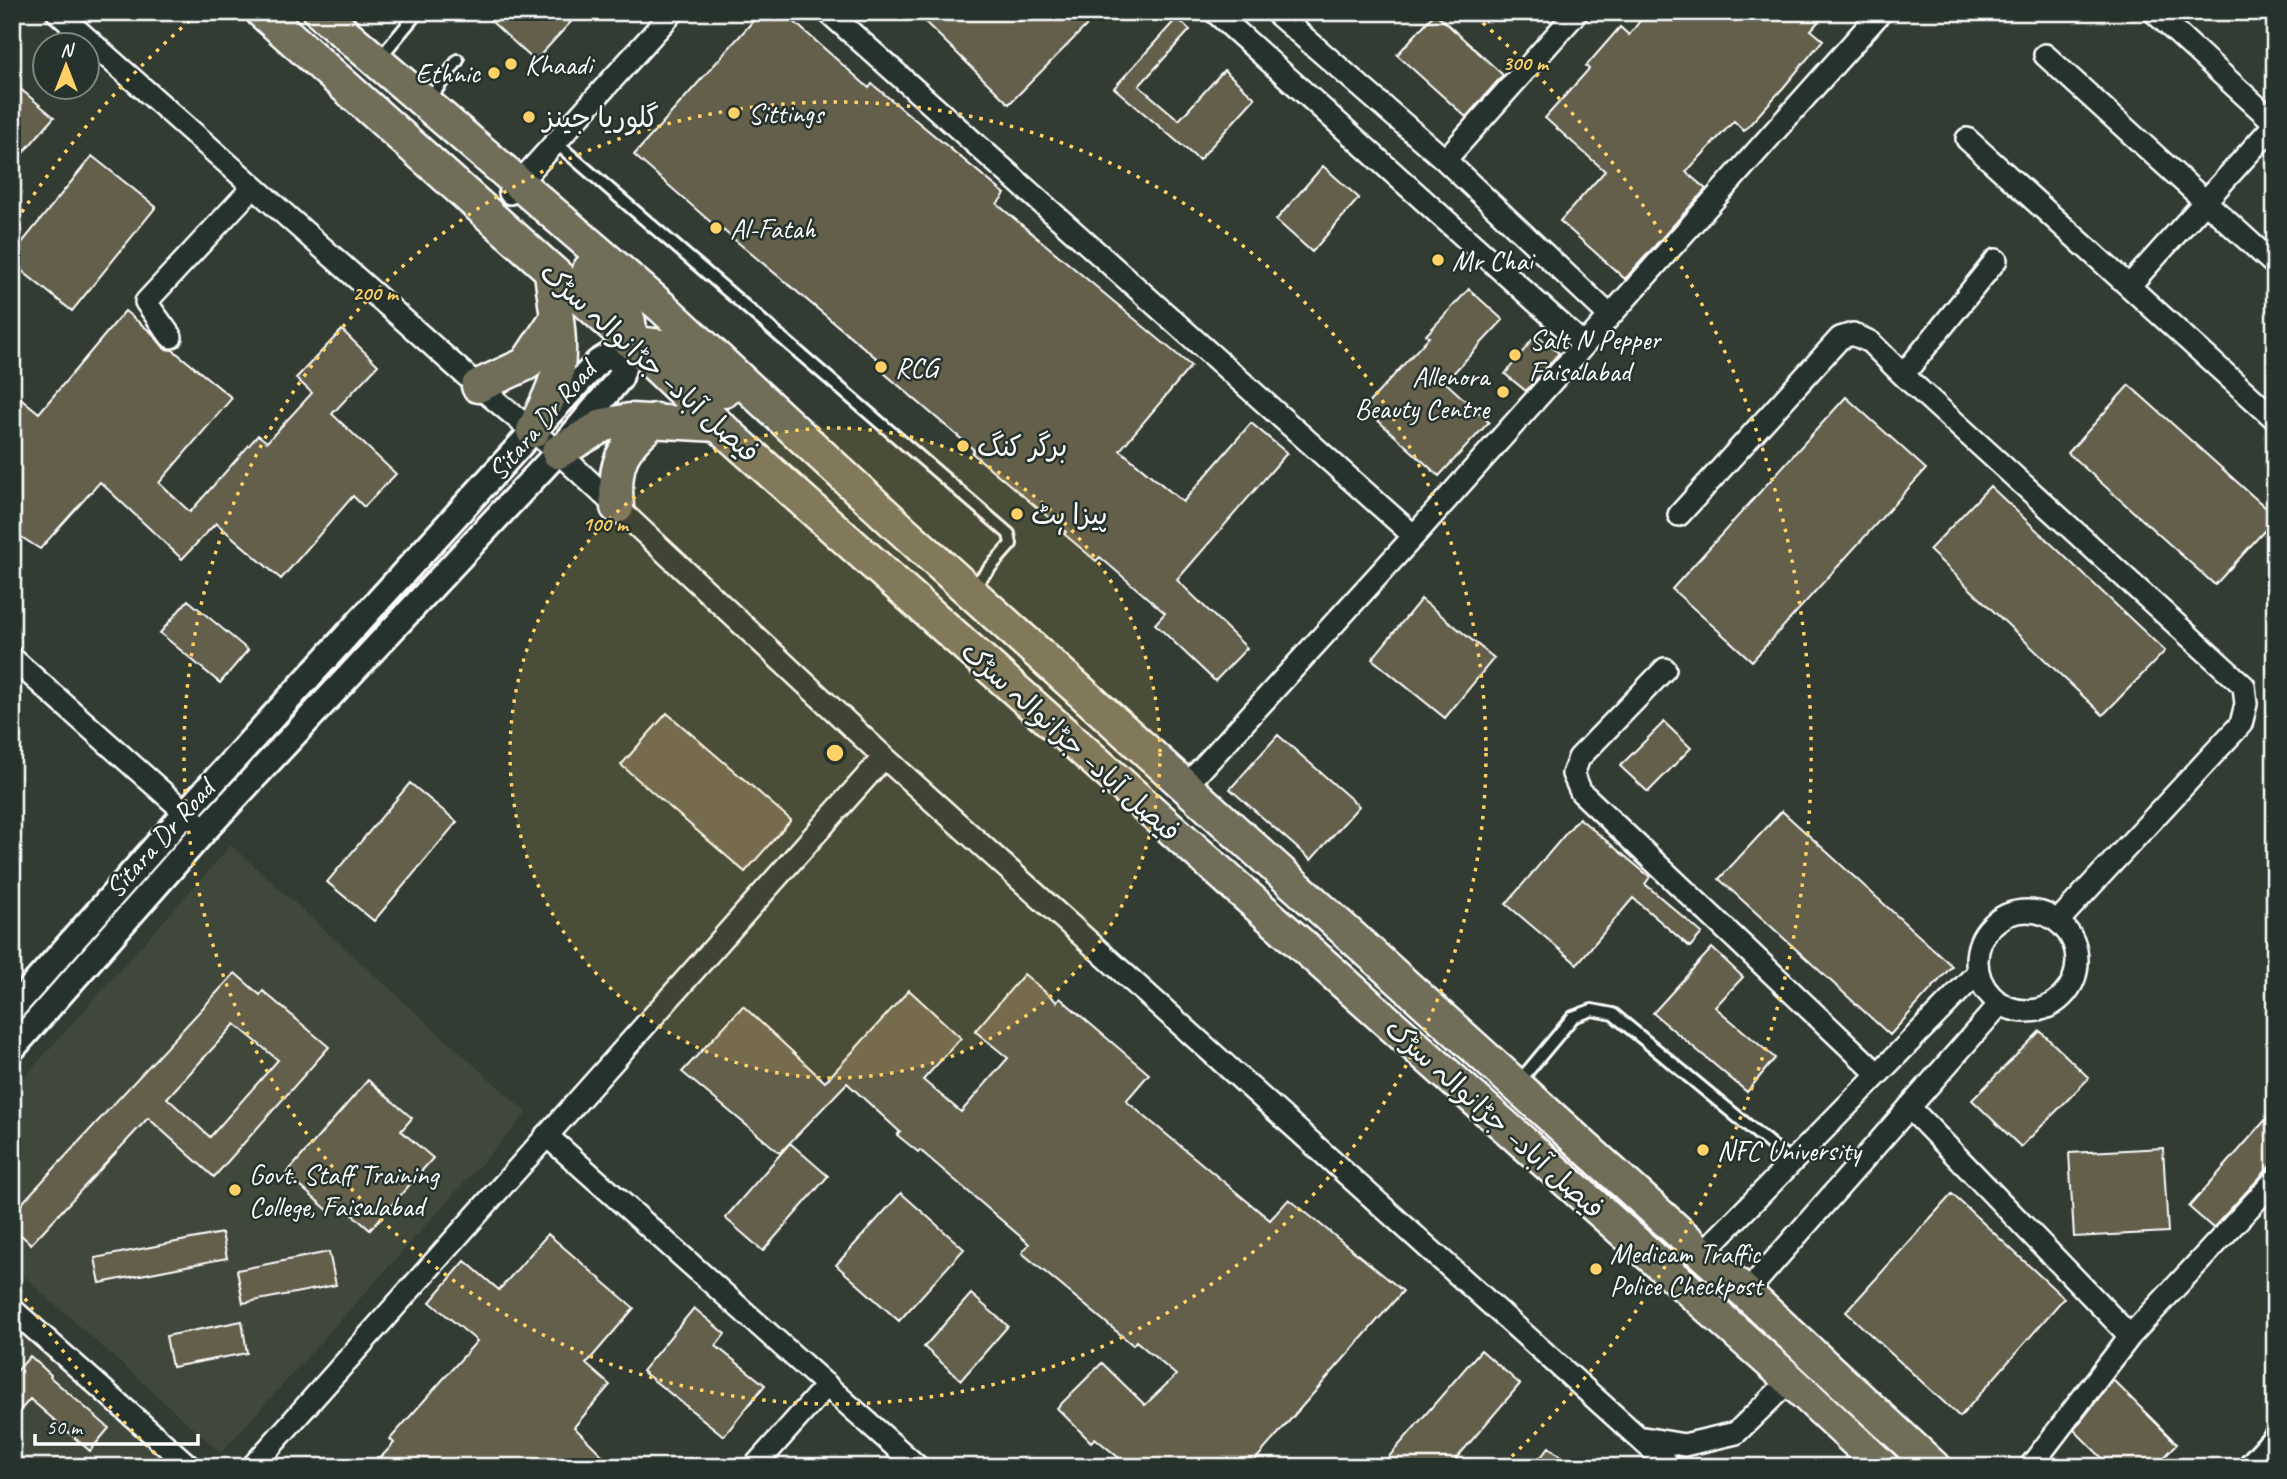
<svg xmlns="http://www.w3.org/2000/svg" width="2287" height="1479" font-family="Caveat,'Playpen Sans Arabic',sans-serif">
	<rect width="100%" height="100%" fill="#323c33"/>
	<filter id="ink" filterUnits="userSpaceOnUse"><feTurbulence type="fractalNoise" baseFrequency=".0143" numOctaves="2"/><feDisplacementMap in="SourceGraphic" scale="14" xChannelSelector="R" yChannelSelector="G"/><feConvolveMatrix kernelMatrix="1 2 1 2 8 2 1 2 1" color-interpolation-filters="sRGB"/></filter>
	<g filter="url(#ink)">
		<path fill="#41463a" d="M231 845 527 1113 221 1453 12 1266V1091Z
			M12 1309 190 1467H12Z"/>
		<path fill="#635f4c" stroke="#fff" stroke-width="2" fill-rule="evenodd" d="M481 12H580L535 61Z
			M761 12H783L869 88 872 84 1005 194 997 204 1191 366 1120 450 1183 502 1251 423 1287 453 1177 580 1247 648 1215 681 1155 624 1165 613 1100 557 1096 561 1064 534 1066 532 972 453 974 450 883 372 887 367 723 230 722 232 634 155Z
			M915 12H1100L1009 104Z
			M1647 12H1827L1811 30 1823 40 1783 88 1744 131 1734 121 1686 172 1706 189 1625 279 1560 221 1605 171 1545 118 1589 69 1586 66 1620 27 1629 35Z
			M1435 13 1503 75 1466 117 1397 55Z
			M1177 18 1190 30 1139 86 1179 120 1224 70 1255 98 1199 160 1114 88Z
			M12 82 54 117 12 166Z
			M92 156 156 207 72 311 12 263V255Z
			M1323 166 1359 198 1312 252 1276 220Z
			M1469 289 1503 320 1445 382 1489 422 1439 476 1364 408 1429 337 1426 335Z
			M125 311 152 333 165 349 173 350 232 398 159 483 190 512 258 435 267 442 312 393 296 378 342 330 378 365 332 414 396 474 364 507 353 496 281 579 216 523 182 559 100 482 40 549 12 531V391L39 413Z
			M1536 335 1559 353 1526 391 1505 374Z
			M2129 385 2275 516V519L2215 585 2068 453Z
			M1846 397 1926 469 1752 661 1672 589Z
			M1990 486 2165 651 2103 715 1929 550Z
			M1421 599 1494 658 1445 718 1372 659Z
			M188 600 248 650 220 683 160 633Z
			M667 713 791 820 745 872 621 765Z
			M1664 722 1691 748 1648 792 1620 766Z
			M1278 735 1359 806 1311 860 1230 789Z
			M410 783 457 822 374 921 327 882Z
			M1782 811 1952 966 1890 1035 1719 879Z
			M1579 818 1650 877 1645 884 1702 933 1690 947 1633 898 1577 964 1506 904Z
			M1712 948 1743 977 1715 1007 1775 1058 1747 1092 1653 1013Z
			M235 973 260 995 263 991 329 1047 214 1177 148 1118 31 1244 12 1227V1214ZM235 1024 278 1060 210 1137 167 1098Z
			M1024 974 1057 1002 1060 998 1149 1074 1126 1101 1270 1220 1289 1199 1403 1291 1249 1467H1130L1095 1438 1091 1442 1057 1408 1102 1363 1145 1405 1176 1375 1136 1341 1133 1345 1022 1253 1029 1244 920 1150 918 1152 897 1135 900 1132 847 1083 780 1153 682 1072 743 1006 825 1082 909 990 961 1038 923 1080 961 1112 1008 1058 975 1031Z
			M2040 1031 2089 1078 2021 1147 1972 1100Z
			M368 1080 412 1118 401 1131 433 1158 370 1230 338 1202 330 1212 286 1174Z
			M2275 1109V1161L2213 1228 2189 1207Z
			M790 1143 828 1176 763 1251 725 1218Z
			M2163 1148 2168 1232 2074 1237 2069 1153Z
			M901 1193 964 1249 899 1321 836 1265Z
			M1952 1194 2064 1298 1960 1417 1846 1312Z
			M222 1233 227 1258 100 1283 95 1258Z
			M548 1234 634 1308 586 1364 610 1385 574 1427 614 1467H372L394 1443 390 1439 477 1341 430 1302 465 1261 499 1290Z
			M329 1252 336 1285 243 1303 237 1270Z
			M971 1294 1008 1326 961 1380 924 1347Z
			M694 1308 725 1334 716 1346 765 1385 724 1436 642 1371Z
			M242 1321 247 1353 172 1367 166 1336Z
			M1481 1350 1520 1384 1449 1467H1380Z
			M30 1356 51 1375 50 1377 109 1428 90 1451 30 1399 12 1420V1377Z
			M2113 1380 2177 1444 2155 1467H2111L2074 1430Z
			M1549 1447 1573 1467H1533Z"/>
		<g fill="none" stroke-linecap="round" stroke-linejoin="round">
			<g stroke="#fff" stroke-width="16">
				<path id="service" d="M378 60 418 12
					M429 100 458 60
					M555 142 1009 534 1011 544 972 588
					M1517 1084 1573 1017 1592 1010 1613 1014 1792 1162"/>
			</g>
			<g stroke="#fff" stroke-width="26">
				<path id="minor" d="M57 12 478 386 558 452 884 757 1638 1437 1684 1445 1736 1433 1790 1380
					M828 12 1414 536
					M1215 12 1584 345
					M1275 12 1445 160 1610 316
					M2154 12 2275 123
					M2045 55 2275 265
					M1967 139 2275 419
					M1445 160 1577 12
					M510 193 673 12
					M2129 286 2275 124
					M171 337 146 302 253 187
					M1903 375 1996 260
					M1679 515 1840 338 1853 334 1870 342 1903 375 2244 686 2246 704 2241 724 2058 921
					M12 658 205 830
					M1665 669 1579 758 1573 774 1581 792 1878 1074
					M1185 787 1414 536 1881 12
					M1977 961a50 50 0 1 1 100 0a50 50 0 1 1-100 0Z
					M1909 1107 2130 1336
					M546 1135 918 1467
					M1702 1254 1977 973
					M1746 1293 2000 1004
					M12 1309 190 1467
					M1638 1437 1671 1467
					M252 1467 884 757
					M754 1467 827 1385
					M2030 1467 2130 1336 2275 1180"/>
			</g>
			<g stroke="#fff" stroke-width="30">
				<path id="tertiary" d="M12 1009 186 812 533 431 598 362 631 342
					M12 1049 205 830 558 452 620 378 631 342
					M2250 1467 2275 1439"/>
			</g>
			<g stroke="#fff" stroke-width="37">
				<path id="primary" d="M262 12 631 342 718 425 1790 1380 1883 1467
					M320 12 663 308 901 529 1746 1293 1934 1467
					M589 270C615 295 631 304 631 342L670 347 724 391
					M478 386 526 364 556 319
					M533 431C540 415 550 398 555 381 565 350 554 304 551 271
					M558 452 604 425 630 420 718 425
					M617 507C613 463 621 448 655 420"/>
			</g>
			<use href="#service" stroke="#26332d" stroke-width="10"/>
			<use href="#minor" stroke="#26332d" stroke-width="21"/>
			<use href="#tertiary" stroke="#26332d" stroke-width="24"/>
			<use href="#primary" stroke="#706e59" stroke-width="32"/>
		</g>
	</g>
	<circle cx="835" cy="753" r="325" fill="#ffd166" fill-opacity=".12"/>
	<g fill="none" stroke="#ffd166" stroke-width="3.5" stroke-dasharray="3.5 7">
		<circle cx="835" cy="753" r="325"/>
		<circle cx="835" cy="753" r="651"/>
		<path d="M163 1461A976 976 0 0 1 16 1285M16 221A976 976 0 0 1 195 16M1475 16A976 976 0 0 1 1507 1461"/>
	</g>
	<g fill="#ffd166" stroke="#26332d" stroke-width="2.5">
		<circle cx="511" cy="64" r="7"/>
		<circle cx="494" cy="73" r="7"/>
		<circle cx="734" cy="113" r="7"/>
		<circle cx="529" cy="117" r="7"/>
		<circle cx="716" cy="228" r="7"/>
		<circle cx="1438" cy="260" r="7"/>
		<circle cx="1515" cy="355" r="7"/>
		<circle cx="881" cy="367" r="7"/>
		<circle cx="1503" cy="392" r="7"/>
		<circle cx="963" cy="446" r="7"/>
		<circle cx="1017" cy="514" r="7"/>
		<circle cx="1703" cy="1150" r="7"/>
		<circle cx="235" cy="1190" r="7"/>
		<circle cx="1596" cy="1269" r="7"/>
	</g>
	<g text-anchor="middle" stroke-width="5" stroke-linejoin="round" paint-order="stroke">
		<g font-size="28" fill="#fff" stroke="#26332d" text-anchor="start">
			<text x="525" y="74">Khaadi</text>
			<text x="480" y="83" text-anchor="end">Ethnic</text>
			<text x="748" y="123">Sittings</text>
			<text x="543" y="127">گلوریا جینز</text>
			<text x="730" y="238">Al-Fatah</text>
			<text x="1452" y="270">Mr Chai</text>
			<text x="1529" y="349">Salt N Pepper<tspan x="1529" dy="32">Faisalabad</tspan></text>
			<text x="895" y="377">RCG</text>
			<text x="1489" y="386" text-anchor="end">Allenora<tspan x="1489" dy="32">Beauty Centre</tspan></text>
			<text x="977" y="456">برگر کنگ</text>
			<text x="1031" y="524">پیزا ہٹ</text>
			<text x="1717" y="1160">NFC University</text>
			<text x="249" y="1184">Govt. Staff Training<tspan x="249" dy="32">College, Faisalabad</tspan></text>
			<text x="1610" y="1263">Medicam Traffic<tspan x="1610" dy="32">Police Checkpost</tspan></text>
		</g>
		<g font-size="28" fill="#fff" stroke="#26332d">
			<text transform="translate(650 362) rotate(42)" y="10">فیصل آباد– جڑانوالہ سڑک</text>
			<text transform="translate(541 420) rotate(-49)" y="10">Sitara Dr Road</text>
			<text transform="translate(1071 741) rotate(42)" y="10">فیصل آباد– جڑانوالہ سڑک</text>
			<text transform="translate(159 838) rotate(-48)" y="10">Sitara Dr Road</text>
			<text transform="translate(1495 1118) rotate(42)" y="10">فیصل آباد– جڑانوالہ سڑک</text>
		</g>
	</g>
	<circle cx="835" cy="753" r="10" fill="#ffd166" stroke="#26332d" stroke-width="3.5"/>
	<g font-size="21" text-anchor="middle" font-weight="bold" fill="#ffd166" stroke="#26332d" stroke-width="5" stroke-linejoin="round" paint-order="stroke">
		<text x="1525" y="70">300 m</text>
		<text x="375" y="300">200 m</text>
		<text x="605" y="531">100 m</text>
	</g>
	<rect width="2287" height="1479" fill="none" stroke="#26332d" stroke-width="42"/>
	<rect x="21" y="21" width="2245" height="1437" fill="none" stroke="#fff" stroke-width="2.5" filter="url(#ink)"/>
	<g transform="translate(66 66)"><circle r="33" fill="#26332d" stroke="#7d8581" stroke-width="2"/>
	<path d="M0-5L12 26L0 18L-12 26Z" fill="#ffd166"/>
	<text y="-10" font-size="19" font-weight="bold" text-anchor="middle" fill="#ffffff">N</text>
	</g>
	<path d="M35 1434v10h163v-10" fill="none" stroke="#ffffff" stroke-width="3.5"/>
	<text x="46" y="1434" font-size="21" fill="#ffffff" stroke="#26332d" stroke-width="5" paint-order="stroke">50 m</text>
</svg>
